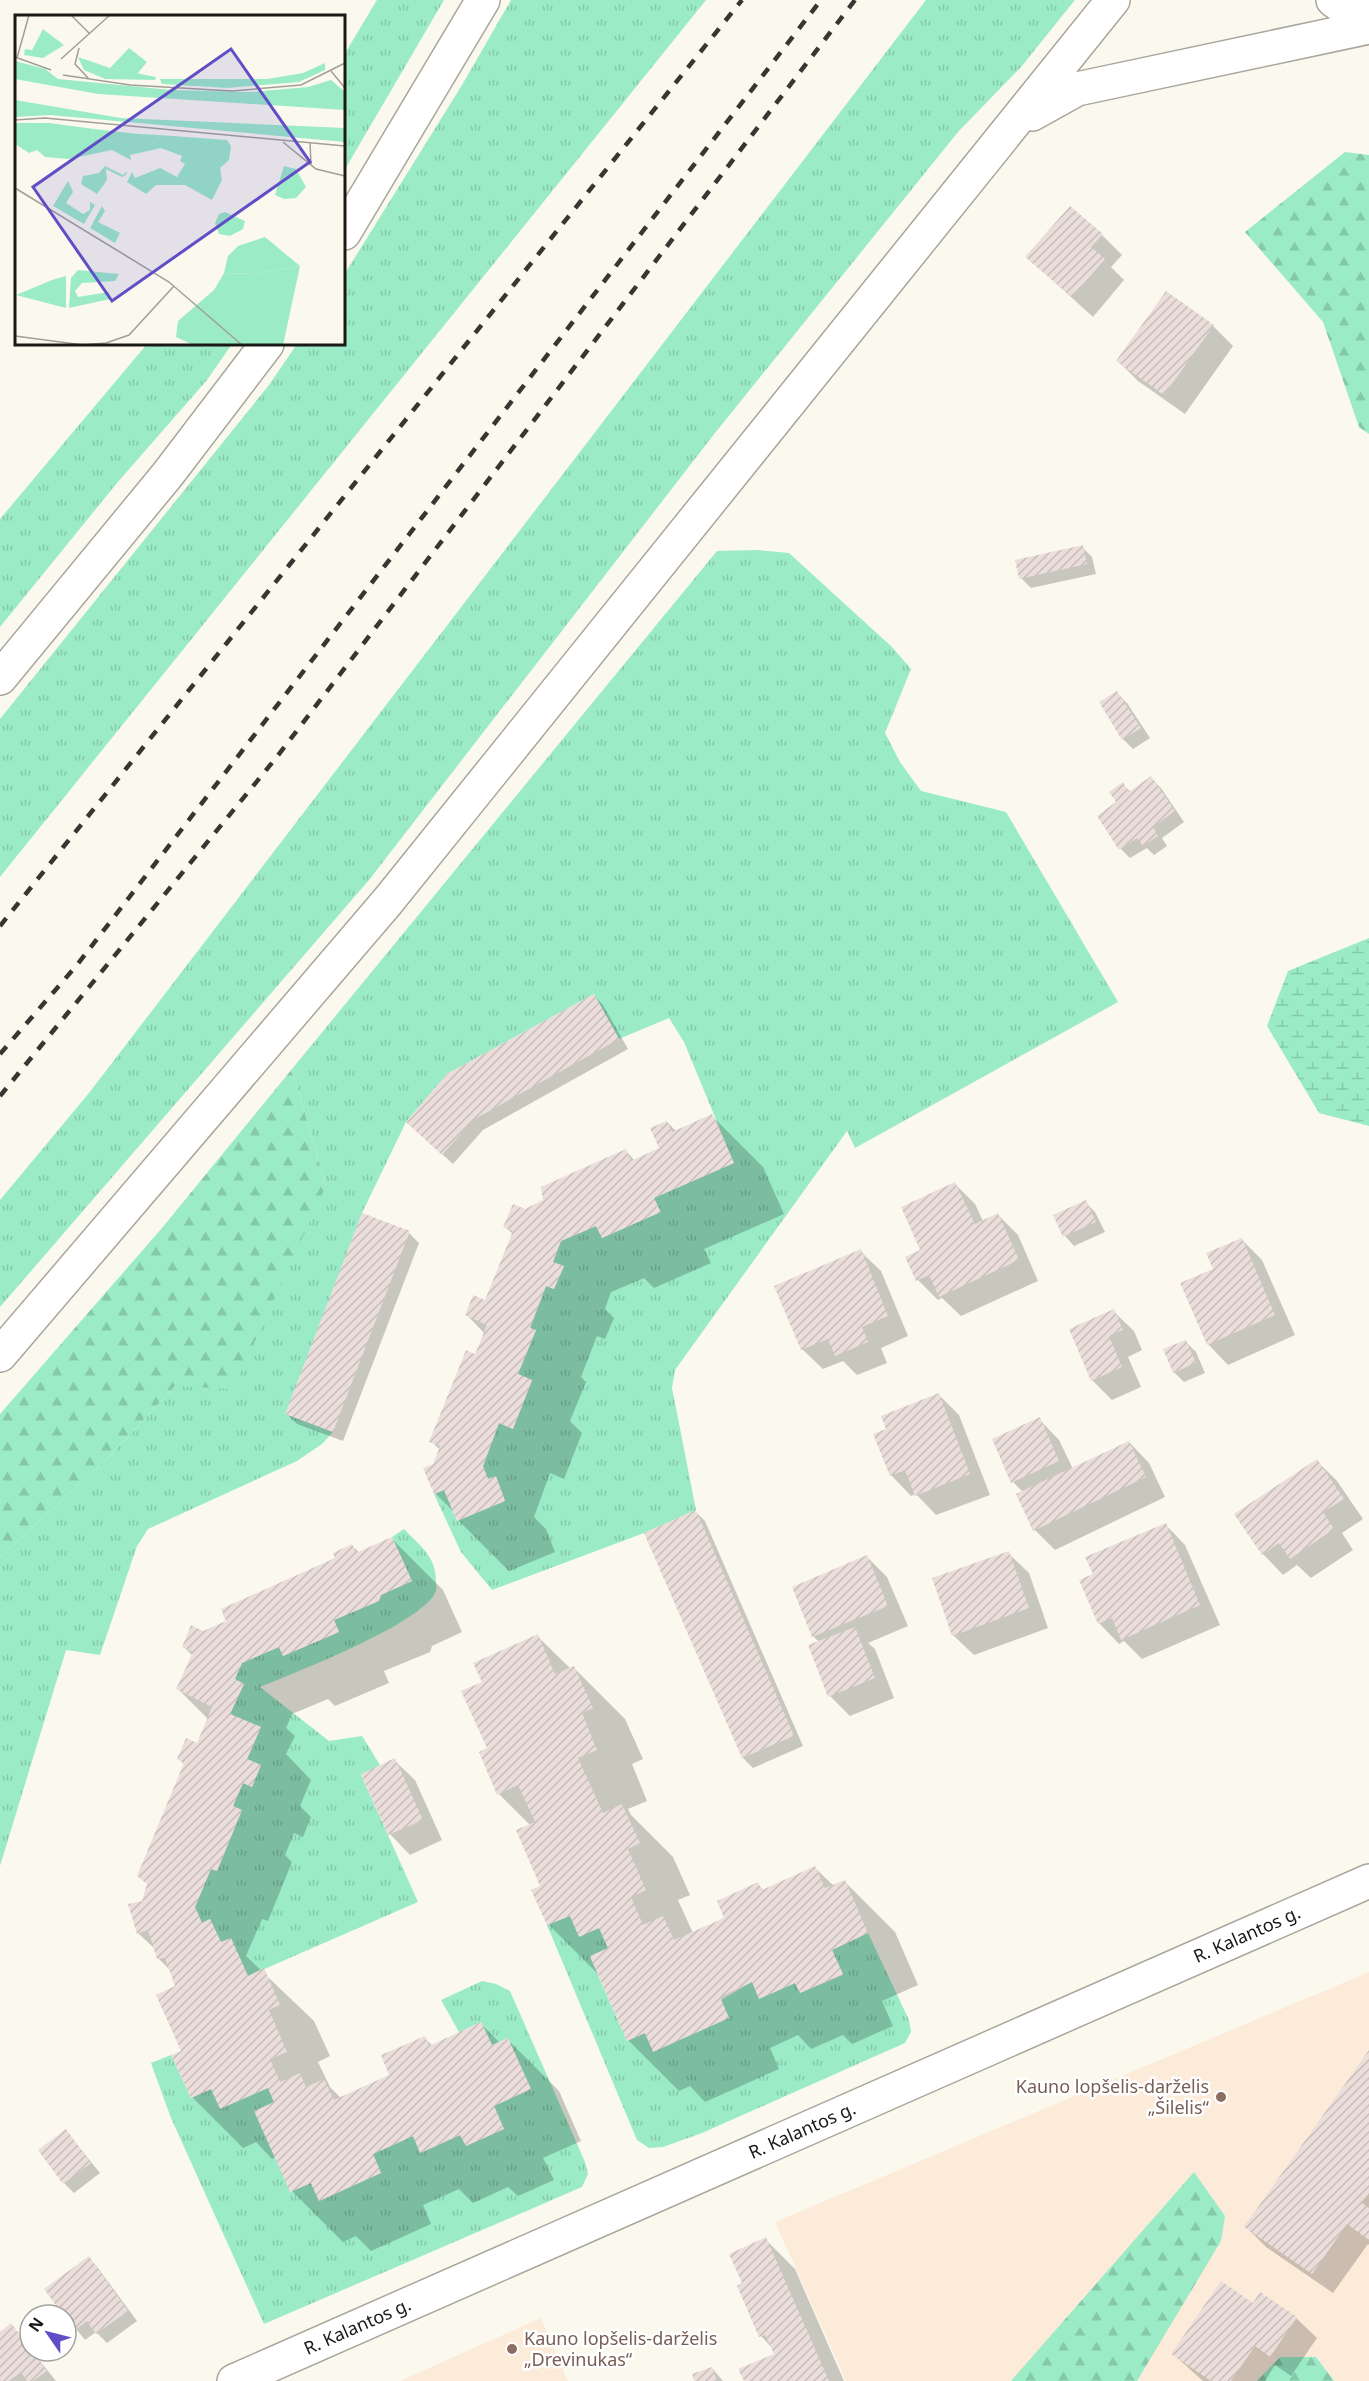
<svg xmlns="http://www.w3.org/2000/svg" width="1369" height="2381" font-family="'Noto Sans',sans-serif">
	<defs>
		<pattern id="grass-tufts" width="24" height="20" patternUnits="userSpaceOnUse" patternTransform="scale(1.5)"><rect width="24" height="20" fill="#9bebc7"/><path d="M3 7l-1-3M5 7V3M7 7l1-3M15 17l-1-3M17 17v-4M19 17l1-3" fill="none" stroke="#85c9aa"/></pattern>
		<pattern id="forest-firs" width="22" height="20" patternUnits="userSpaceOnUse" patternTransform="scale(1.5)"><rect width="22" height="20" fill="#9bebc7"/><path d="M5 1l3.5 6h-7zM16 11l3.5 6h-7z" fill="#85c9aa"/></pattern>
		<pattern id="wetland-marsh" width="20" height="14" patternUnits="userSpaceOnUse" patternTransform="scale(1.5)"><rect width="20" height="14" fill="#9bebc7"/><path d="M1 5h8M5 5V1M11 12h8M15 12V8" fill="none" stroke="#85c9aa"/></pattern>
		<pattern id="building-hatch" width="6" height="6" patternUnits="userSpaceOnUse" patternTransform="scale(1.5)"><rect width="6" height="6" fill="#eaddda"/><path d="M-1 1l2-2M0 6l6-6M5 7l2-2" fill="none" stroke="#c8bdba"/></pattern>
	</defs>
	<rect width="100%" height="100%" fill="#fbf9ee"/>
	<path fill="#fdebda" d="M1369 1972V2381H846L775 2222Z
		M541 2318 568 2381H400Z"/>
	<path fill="url(#grass-tufts)" d="M377 0H444L344 171V55Z
		M511 0H706L0 877V719L269 385 297 344H344V275L462 85Z
		M926 0H1075L1021 67 958 132 715 433 369 880 0 1307V1200L89 1093Z
		M147 344H232L207 380 117 483 0 627V519Z
		M757 550 789 553 892 647 911 669 885 733 900 762 921 791 1006 812 1118 1002 855 1148 847 1131 675 1370 672 1388 696 1510 644 1533 492 1590 461 1552 434 1494 444 1490 457 1521 505 1501 496 1477 488 1479 483 1466 499 1423 513 1429 532 1381 518 1374 536 1330 530 1328 546 1286 554 1289 564 1266 553 1262 561 1241 596 1226 602 1238 660 1212 654 1198 734 1163 684 1042 669 1018 619 1039 594 994 447 1074 406 1122 362 1213 286 1414 333 1432 322 1444 297 1461 148 1529 137 1546 100 1655 66 1650 0 1866V1557L108 1458 175 1386 326 1186 292 1069 717 551Z
		M404 1529C421 1547 436 1556 436 1582 436 1585 437 1588 436 1591 424 1623 294 1673 260 1687L329 1741 362 1736 380 1765 361 1775 418 1902 248 1976 231 1939 221 1942 210 1919 202 1923 195 1907 211 1869 217 1871 242 1810 233 1806 243 1783 252 1787 261 1765 247 1759 261 1727 230 1714 244 1684 235 1679 242 1663 279 1647 283 1656 339 1632 334 1620 379 1601 381 1595 412 1581 392 1537Z
		M570 1916 579 1936 599 1928 608 1948 590 1957 627 2041 645 2033 653 2051 729 2018 721 2000 752 1982 759 1998 795 1983 800 1993 843 1975 832 1950 868 1933 909 2020 911 2032 905 2043 702 2133 663 2147 649 2148 637 2140 547 1925Z
		M482 1981 496 1984 510 1991 585 2162 588 2174 582 2187 264 2324 171 2118 151 2063 171 2055 191 2098 211 2089 268 2088 274 2102 290 2192 311 2183 319 2201 381 2173 373 2154 413 2136 421 2153 460 2135 466 2146 504 2129 494 2106 531 2089 508 2038 492 2045 481 2022 459 2032 441 2000Z"/>
	<path fill="url(#forest-firs)" d="M1345 152 1369 155V434L1359 427 1323 322 1245 232Z
		M292 1069 326 1186 233 1389 175 1386 108 1458 0 1557V1414L162 1228Z
		M1194 2172 1225 2216 1221 2241 1137 2381H1011Z
		M1280 2357H1316L1334 2381H1257Z"/>
	<path fill="url(#wetland-marsh)" d="M1369 938V1126L1319 1113 1267 1026 1288 971Z"/>
	<path fill="#0003" d="M1102 235 1122 255 1111 267 1124 280 1093 317 1027 257Z
		M1213 326 1233 346 1185 414 1138 381 1118 361Z
		M1082 547 1092 557 1096 574 1031 588 1021 578Z
		M1117 693 1127 703 1150 738 1133 749 1123 739Z
		M1151 778 1161 788 1184 822 1162 838 1167 846 1154 855 1147 848 1130 858 1121 849 1122 784 1131 792Z
		M594 995 603 1005 628 1049 483 1130 453 1164 418 1132Z
		M712 1116 763 1167 784 1214 704 1249 711 1263 654 1288 644 1278 611 1292 605 1309 614 1318 605 1339 597 1336 581 1377 586 1382 570 1421 582 1433 564 1479 550 1473 534 1517 546 1529 555 1552 509 1571 458 1520 455 1513 435 1493 434 1466 440 1450 431 1441 476 1356 485 1334 467 1315 485 1302 513 1234 505 1227 525 1210 544 1201 626 1151 635 1161 661 1149 667 1122 677 1132Z
		M955 1184 975 1204 983 1221 998 1215 1018 1235 1038 1281 961 1316 942 1298 938 1300 918 1280 922 1251Z
		M1085 1202 1095 1212 1105 1232 1074 1246 1065 1236 1055 1216Z
		M409 1233 419 1243 343 1441 297 1424 287 1414Z
		M1242 1240 1262 1260 1295 1335 1228 1365 1208 1344 1215 1269Z
		M860 1251 881 1271 908 1336 881 1348 887 1363 857 1375 843 1361 823 1369 802 1349Z
		M1113 1311 1134 1331 1142 1350 1128 1357 1141 1387 1112 1400 1092 1380Z
		M1186 1342 1196 1352 1205 1373 1184 1382 1174 1372Z
		M939 1395 959 1415 990 1495 936 1515 916 1494 911 1496 891 1475 887 1430Z
		M1039 1419 1059 1440 1073 1469 1129 1442 1149 1463 1165 1497 1055 1550 1035 1530 1023 1492 1013 1482Z
		M1317 1461 1337 1481 1363 1519 1342 1533 1353 1550 1311 1578 1297 1565 1283 1575 1263 1554Z
		M696 1512 705 1521 803 1746 753 1768 743 1758Z
		M1165 1524 1185 1545 1220 1625 1142 1659 1124 1641 1119 1644 1099 1623 1095 1575Z
		M392 1539 443 1590 462 1632 432 1646 430 1652 384 1671 389 1683 335 1706 328 1699 292 1714 286 1728 295 1736 286 1754 311 1780 300 1806 311 1817 303 1837 294 1833 285 1855 292 1862 268 1921 262 1919 246 1956 314 2021 330 2056 318 2062 330 2087 341 2098 391 2075 424 2038 433 2046 481 2024 500 2043 508 2040 559 2091 581 2141 543 2158 554 2180 518 2196 508 2187 473 2203 459 2189 423 2205 431 2224 371 2251 356 2236 343 2242 292 2191 276 2157 272 2159 256 2142 243 2148 192 2097 183 2052 177 1987 172 1972 158 1958 156 1950 138 1933 144 1902 185 1765 179 1759 198 1745 209 1720 178 1689 193 1656 183 1646 203 1632 228 1622 337 1559 352 1546 360 1553Z
		M1008 1553 1029 1573 1048 1628 974 1655 953 1635Z
		M867 1557 887 1577 908 1626 868 1643 875 1649 894 1698 850 1716 830 1696 820 1643 814 1637 794 1588Z
		M537 1636 571 1669 574 1668 625 1719 643 1759 632 1764 647 1801 628 1809 631 1815 673 1857 690 1895 678 1900 693 1933 726 1918 758 1884 764 1891 815 1868 834 1886 844 1881 895 1932 918 1985 882 2001 893 2026 852 2044 843 2035 811 2049 798 2035 770 2048 779 2069 705 2102 690 2086 679 2091 628 2040 600 1976 548 1924 530 1825 499 1794 488 1749 484 1683Z
		M394 1760 415 1780 442 1840 410 1855 390 1834 363 1775Z
		M1369 2053V2245L1368 2244 1333 2293 1266 2247 1246 2227Z
		M66 2131 100 2173 74 2193 64 2183Z
		M765 2239 795 2269 844 2381H745L776 2355 773 2349 761 2336 744 2284Z
		M89 2258 98 2268 137 2321 107 2343 96 2332 85 2340 65 2315Z
		M1254 2305 1296 2318 1317 2338 1291 2376 1275 2365 1265 2381H1203L1173 2354Z
		M10 2325 20 2335 30 2348V2351H32L56 2381H0V2333Z
		M712 2368 723 2381H696Z"/>
	<path fill="url(#building-hatch)" d="M1070 206 1103 234 1091 247 1105 259 1072 297 1025 257Z
		M1166 291 1214 325 1164 395 1116 361Z
		M1083 545 1087 564 1019 579 1015 560Z
		M1117 691 1141 728 1122 740 1099 702Z
		M1151 776 1175 811 1153 827 1158 836 1143 846 1137 838 1119 850 1097 816 1116 802 1109 792 1123 782 1129 792Z
		M594 994 619 1039 473 1120 442 1155 406 1122 447 1074Z
		M712 1114 734 1163 654 1198 661 1212 602 1238 596 1226 561 1241 553 1262 564 1266 554 1289 546 1286 530 1328 536 1330 518 1374 532 1380 513 1429 499 1423 483 1466 488 1479 496 1476 505 1501 457 1521 444 1490 434 1494 423 1468 433 1464 440 1446 429 1442 466 1350 475 1354 487 1325 465 1315 473 1295 485 1300 513 1231 503 1227 513 1204 525 1209 543 1200 541 1187 626 1149 631 1161 659 1148 650 1128 667 1121 672 1132Z
		M955 1182 975 1224 998 1213 1019 1260 939 1297 929 1275 916 1281 905 1257 920 1250 901 1207Z
		M1086 1200 1096 1222 1063 1237 1053 1215Z
		M362 1213 410 1231 333 1432 285 1414Z
		M1242 1238 1275 1315 1207 1345 1180 1283 1213 1269 1206 1253Z
		M861 1249 888 1316 862 1327 868 1342 835 1356 828 1339 801 1350 774 1286Z
		M1114 1309 1123 1330 1109 1336 1122 1367 1091 1381 1069 1329Z
		M1186 1340 1196 1363 1173 1373 1163 1349Z
		M939 1393 970 1474 915 1496 905 1470 890 1476 873 1434 886 1429 881 1416Z
		M1040 1417 1059 1461 1011 1483 992 1439Z
		M1129 1441 1146 1477 1033 1531 1016 1494Z
		M1317 1459 1344 1499 1323 1512 1334 1529 1290 1559 1279 1543 1262 1555 1234 1514Z
		M696 1510 794 1736 742 1758 644 1533Z
		M1166 1523 1200 1605 1121 1640 1112 1618 1098 1624 1079 1580 1093 1574 1085 1557Z
		M392 1537 412 1581 381 1595 379 1601 334 1620 339 1632 283 1656 279 1647 242 1663 235 1679 244 1684 230 1714 261 1727 247 1759 261 1765 252 1787 243 1783 233 1806 242 1810 217 1871 211 1869 195 1907 202 1923 210 1919 221 1942 231 1938 248 1976 264 1968 280 2005 269 2010 287 2052 270 2059 280 2082 300 2073 306 2087 324 2079 334 2100 389 2075 381 2055 425 2036 429 2046 481 2022 492 2045 508 2038 531 2089 494 2106 504 2129 466 2146 460 2135 420 2153 413 2136 373 2154 381 2173 319 2201 311 2183 290 2192 254 2111 274 2102 268 2088 220 2109 211 2089 191 2098 171 2055 181 2051 156 1995 175 1986 165 1958 157 1959 148 1930 137 1934 128 1904 142 1901 147 1884 137 1876 184 1763 177 1759 186 1738 197 1743 212 1707 176 1689 193 1652 182 1647 191 1625 203 1631 226 1621 221 1609 335 1558 333 1553 352 1544 356 1553Z
		M1009 1551 1029 1608 952 1636 932 1578Z
		M867 1555 888 1606 812 1637 792 1587Z
		M855 1627 875 1678 828 1697 808 1645Z
		M538 1634 555 1674 574 1666 593 1708 582 1713 597 1750 578 1758 603 1813 622 1804 640 1843 628 1849 646 1890 631 1897 643 1925 663 1916 674 1940 724 1918 717 1901 758 1882 762 1890 815 1866 825 1888 845 1880 868 1933 832 1950 843 1974 800 1993 795 1983 759 1999 752 1982 720 1997 729 2018 653 2052 645 2033 627 2041 590 1956 608 1948 599 1928 579 1937 570 1916 547 1925 531 1890 540 1886 516 1830 535 1822 518 1785 497 1795 479 1752 487 1748 461 1691 482 1682 473 1663Z
		M395 1758 423 1820 388 1835 361 1774Z
		M1369 2050V2193L1362 2203 1369 2208V2240L1347 2224 1312 2274 1244 2227Z
		M66 2129 91 2163 63 2184 38 2150Z
		M766 2237 829 2381H744L738 2369 774 2354 765 2335 759 2337 737 2286 742 2283 729 2254Z
		M89 2256 128 2311 96 2334 87 2321 74 2331 66 2320V2315H63L44 2289Z
		M1221 2281 1253 2303 1260 2292 1297 2317 1270 2357 1255 2346 1231 2381H1211L1171 2354Z
		M11 2323 47 2371 33 2381H27L21 2372 9 2381H0V2332Z
		M712 2367 717 2381H694L692 2374Z"/>
	<g fill="none" stroke-linecap="round" stroke-linejoin="round">
		<g stroke="#a9a69c" stroke-width="36">
			<g id="street">
				<path id="s1" d="M234 2381 1369 1881"/>
			</g>
		</g>
		<g stroke="#a9a69c" stroke-width="36">
			<path id="secondary" d="M344 233 483 0
				M0 678 168 474 267 344"/>
		</g>
		<g stroke="#a9a69c" stroke-width="36">
			<path id="primary" d="M1333 0 1340 5 1369 12
				M1032 114 1077 89 1369 27
				M0 1355 388 901 1113 0"/>
		</g>
		<use href="#street" stroke="#fff" stroke-width="33"/>
		<use href="#secondary" stroke="#fff" stroke-width="33"/>
		<use href="#primary" stroke="#fff" stroke-width="33"/>
		<path stroke="#373631" stroke-width="4.5" stroke-dasharray="10 10" stroke-linecap="butt" d="M0 926 742 0
			M0 1054 77 965 821 0
			M0 1096 276 758 855 0"/>
	</g>
	<g fill="#8d6e63" stroke="#fff" stroke-width="2">
		<circle cx="1221" cy="2097" r="6"/>
		<circle cx="512" cy="2349" r="6"/>
	</g>
	<g text-anchor="middle" stroke-width="5" stroke-linejoin="round" paint-order="stroke">
		<g font-size="18" fill="#1a1915" stroke="#fff">
			<text dy="6" stroke="none"><textPath href="#s1" startOffset="1107">R. Kalantos g.</textPath></text>
			<text dy="6" stroke="none"><textPath href="#s1" startOffset="621">R. Kalantos g.</textPath></text>
			<text dy="6" stroke="none"><textPath href="#s1" startOffset="135">R. Kalantos g.</textPath></text>
		</g>
		<g font-size="18" fill="#785e54" stroke="#fff" text-anchor="end">
			<text x="1209" y="2093">Kauno lopšelis-darželis<tspan x="1209" dy="21">„Šilelis“</tspan></text>
			<text x="524" y="2345" text-anchor="start">Kauno lopšelis-darželis<tspan x="524" dy="21">„Drevinukas“</tspan></text>
		</g>
	</g>
	<g transform="translate(15 15)">
		<rect width="330" height="330" fill="#fbf9ee"/>
		<path d="M63 42 95 53 141 62 140 65 90 64 69 55ZM0 46 30 54 43 64 156 75 236 77 293 72 316 65 330 77V95L83 79 0 64ZM310 48V55L284 67 212 73 147 69 145 64H252L288 58ZM0 85 106 103 330 113V127L35 100 0 102ZM0 108H34L79 114 76 122 111 129 136 130 144 120 212 125 216 131 214 145 205 153 207 165 197 185 170 170H141L131 179 112 167 117 157 120 163 145 153 162 162 170 149 165 146 167 141 146 133 115 140 116 145 97 135 54 144 30 142 22 135 14 138 0 129ZM90 151 108 160 112 156 111 160 107 162 91 154 92 165 82 179 66 169 68 161 84 158ZM53 166 58 177 51 188 68 199 75 195V187L80 190 69 209 38 191ZM87 191 90 196 83 207 105 218 100 228 75 213Z" fill="#9bebc7"/>
		<path d="M28 14 49 30 28 43 9 40 10 34 17 35ZM114 33 132 47 122 59 95 53ZM79 114 123 119 144 120 136 130 114 134 110 129 76 122ZM269 151 281 154 291 172 281 183 269 184 260 180ZM285 251 268 330H178L161 322 163 306 199 275 209 258 241 259ZM63 255 104 259 100 266 67 268 60 276 63 282 94 277 95 284 54 293 56 263ZM51 261V293L1 280 37 265Z" fill="#9bebc7"/>
		<path d="M210 197 230 206 228 214 215 221 204 219 200 208 204 199ZM250 222 285 251 241 259 209 258 213 241 223 231Z" fill="#9bebc7"/>
		<path fill="none" stroke="#a19f97" stroke-width="1.5" d="M56 0 75 19M64 33 60 49 74 64M0 42 36 55M2 43 14 0M46 44 95 0M316 56 330 73M48 60 115 70 217 76 286 70 330 48M0 105 30 103 330 131M268 127 301 154 330 161M295 127 296 150M0 173 154 267 227 330M0 321 68 330 91 328 114 320 159 271"/>
		<path fill="#604ec7" fill-opacity="0.15" stroke="#604ec7" stroke-width="3" d="M216 34 295 147 97 286 18 172Z"/>
		<rect width="330" height="330" fill="none" stroke="#1a1915" stroke-width="3"/>
	</g>
	<g transform="translate(48 2333) rotate(305)"><circle r="28" fill="#ffffff" stroke="#a3a3a1" stroke-width="1.5"/>
	<path d="M0-4.5L10 22L0 15L-10 22Z" fill="#604ec7"/>
	<text y="-9" font-size="16" font-weight="bold" text-anchor="middle" fill="#1a1915">N</text>
	</g>
</svg>
